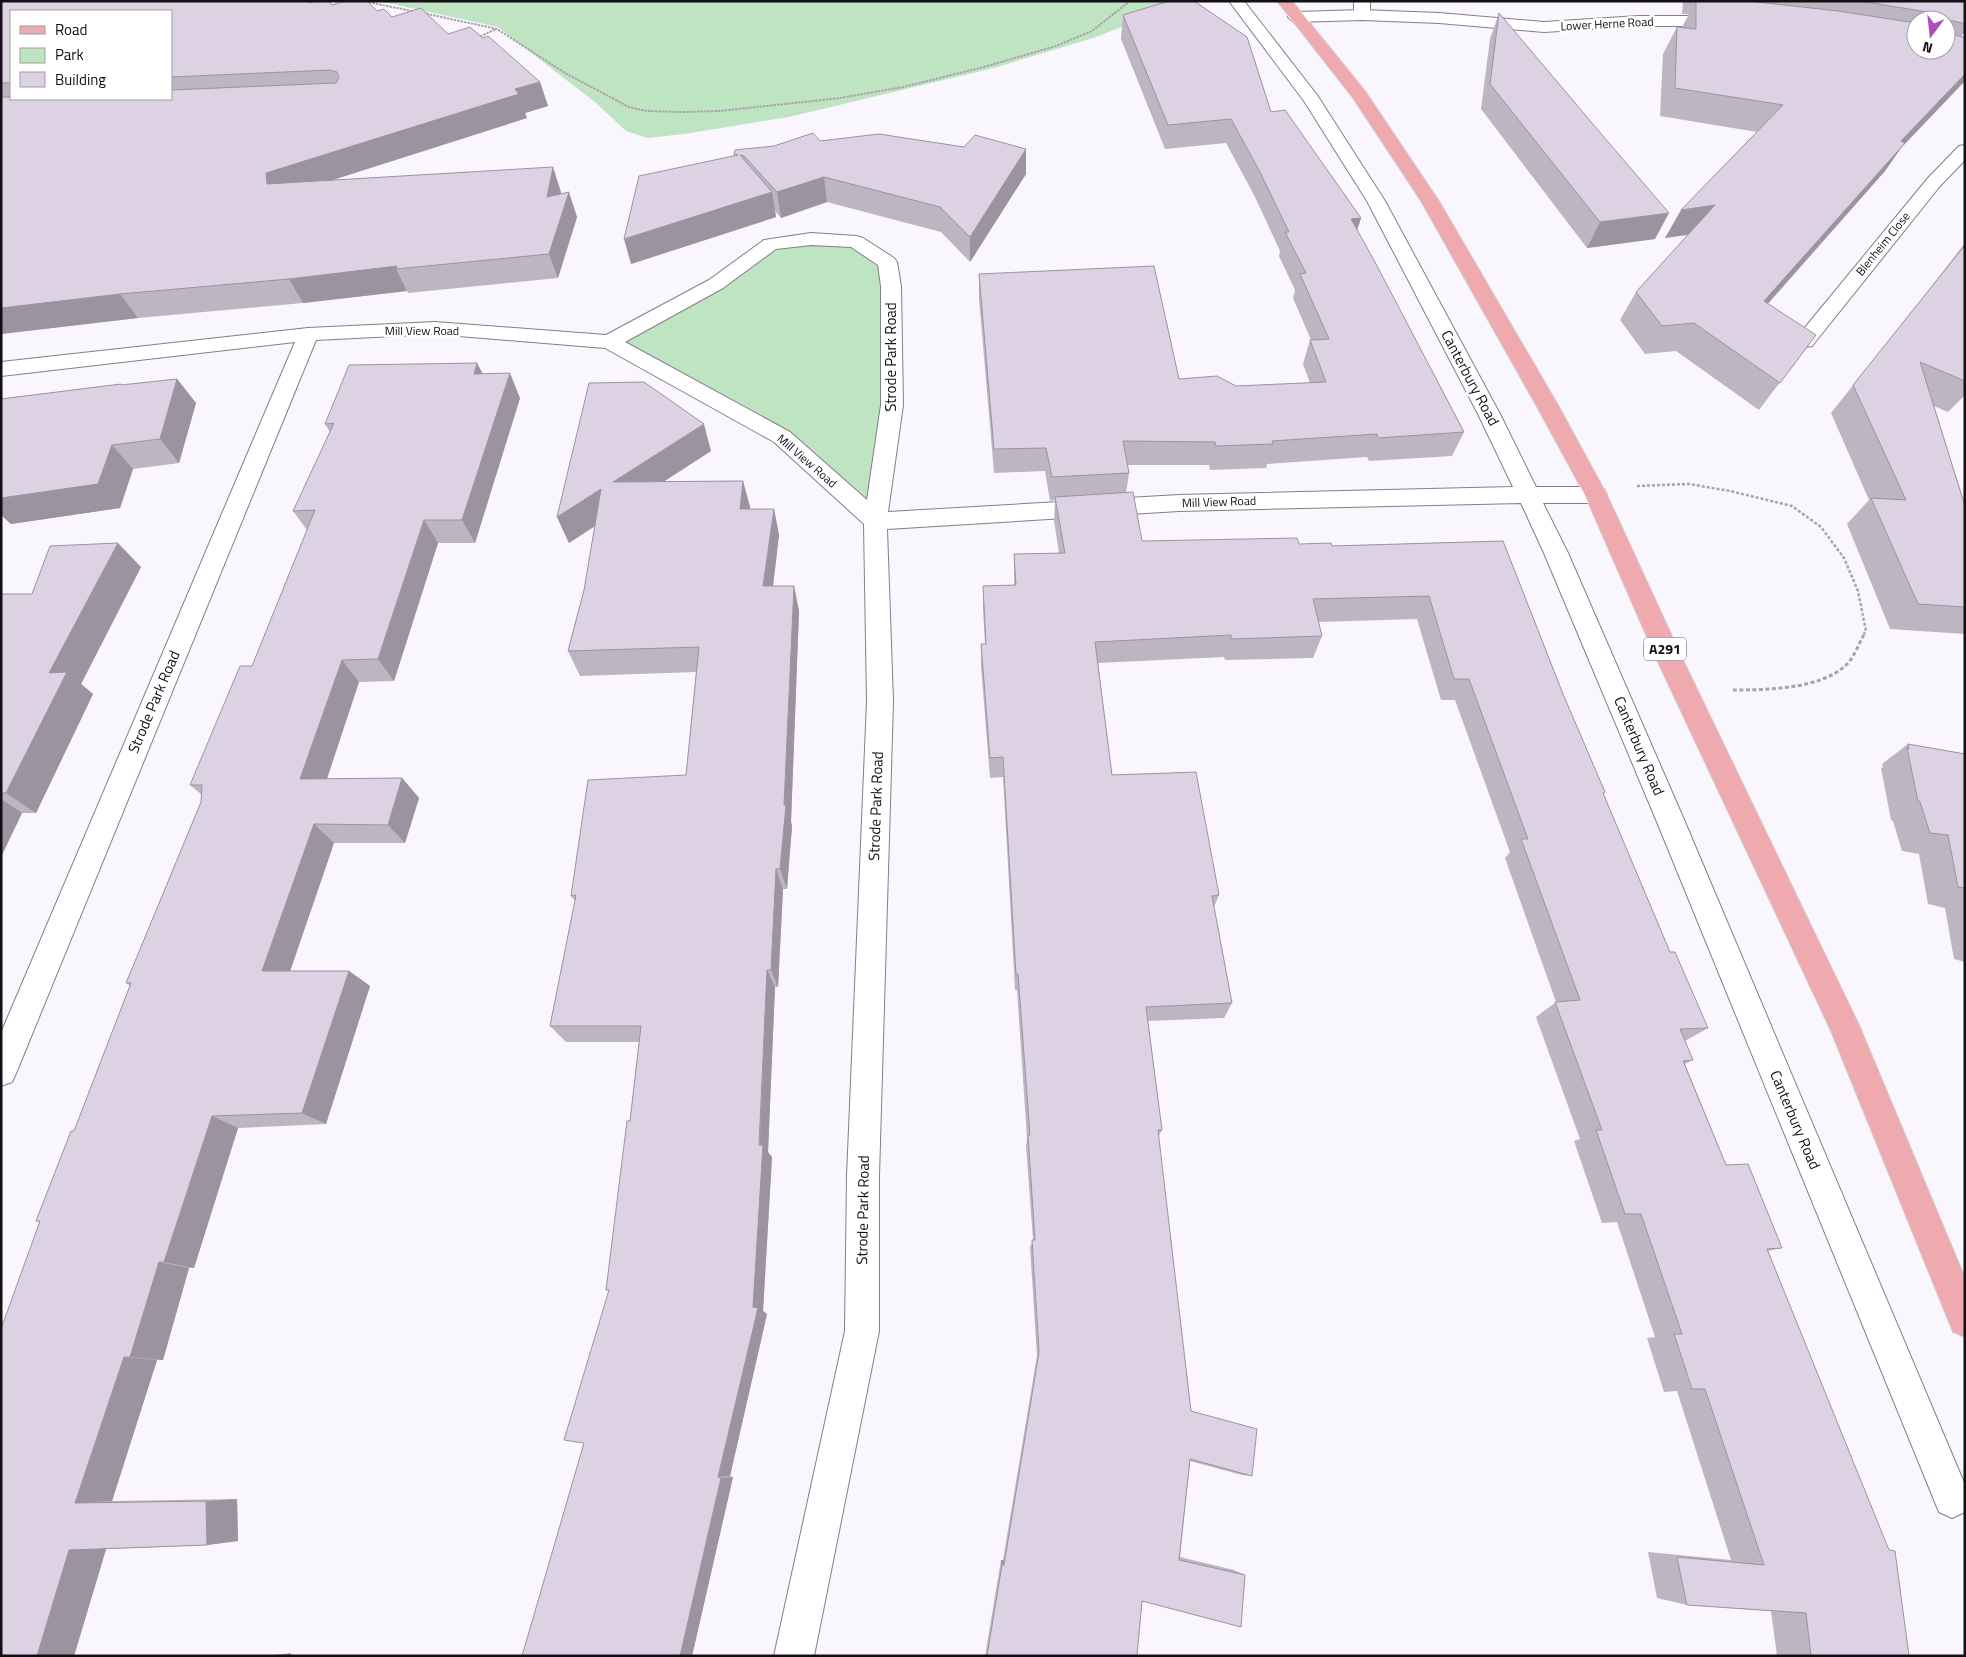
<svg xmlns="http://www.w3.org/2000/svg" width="1966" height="1657" font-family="'Titillium Web',sans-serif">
	<rect width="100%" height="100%" fill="#faf6fd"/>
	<path fill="#bfe4c2" d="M379 1H1187L1096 37 994 68 789 117 684 134 647 138 626 131 596 103 498 27Z
		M856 242 887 262 891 289 875 521 782 437 609 342 771 244Z"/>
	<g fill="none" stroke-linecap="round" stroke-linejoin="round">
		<g stroke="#867c8c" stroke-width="2">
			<path id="service" d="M1354 1H1370V15L1367 18H1357L1354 15Z"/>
		</g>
		<g stroke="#867c8c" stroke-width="2">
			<path id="minor" d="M1229 1H1244L1317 95 1385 201 1500 414 1536 487H1596L1604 489 1607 495 1604 501 1596 503H1543L1568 553 1685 822 1965 1485V1512L1952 1518 1939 1512 1657 822 1544 553 1521 503 1179 511 887 529 893 701 879 1176V1331L814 1656H774L845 1331 847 1176 867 701 864 524 774 442 605 348 435 334 316 340 17 1071 12 1082 1 1086V1033L295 342 1 376V362L308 328 435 322 606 335 709 280 764 240 811 233 856 236 863 238 894 258 897 262 901 286 903 405 888 512 1179 495 1513 487 1478 414 1367 201 1304 101ZM811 245 851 247 878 265 881 286V405L867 500 790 432 625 342 723 288 776 249Z
				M1965 145V160L1940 186 1812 346 1805 347 1798 346 1795 341 1798 336 1928 178 1959 146Z"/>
		</g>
		<g stroke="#867c8c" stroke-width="2">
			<path id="tertiary" d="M1362 10 1439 13 1544 22 1639 16H1723L1728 18 1731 21 1728 24 1723 26H1639L1544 32 1439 23 1362 20 1296 22 1291 20 1288 17 1291 14 1296 12Z"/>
		</g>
		<g stroke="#d5d4d5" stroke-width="2">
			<path id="primary" d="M1277 1H1292L1365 91 1439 201 1558 405 1607 495 1683 660 1859 1025 1965 1278V1337L1953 1332 1831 1031 1657 660 1585 495 1536 405 1421 201 1353 98Z"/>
		</g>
		<path stroke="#a8a4ab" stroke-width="2" stroke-dasharray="2.5 1" stroke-linecap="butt" d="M362 1 417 12
			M423 13 497 29 565 73 629 107 647 111 682 112 720 111 840 98 903 87 984 67 1056 46 1092 31 1130 1
			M477 38 496 29"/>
		<path stroke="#a8a4ab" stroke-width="2.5" stroke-dasharray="3 2" stroke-linecap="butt" d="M1637 486 1689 484 1730 491 1792 506 1821 527 1844 558 1858 591 1866 631 1864 634"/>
		<path stroke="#a8a4ab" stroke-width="3" stroke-dasharray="4 2.5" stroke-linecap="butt" d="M1733 690C1766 690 1820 689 1845 666 1854 659 1859 642 1865 633"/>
		<use href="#service" fill="#fff" fill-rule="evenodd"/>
		<use href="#minor" fill="#fff" fill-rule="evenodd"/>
		<use href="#tertiary" fill="#fff" fill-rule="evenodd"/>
		<use href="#primary" fill="#efaaaf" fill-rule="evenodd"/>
	</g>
	<path fill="#beb5c3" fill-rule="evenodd" d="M1 1 309 3 332 5 377 11 392 17 448 34 483 38 540 82 548 106 525 113 527 118 333 180 561 192 560 194 577 217 558 278 408 293 407 291 303 303 138 318 1 334ZM11 11H171V99H11Z
		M1683 1H1965V31L1961 37 1901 148 1885 171 1768 304 1816 335 1759 410 1676 351 1645 354 1620 320 1636 292 1688 235 1665 238 1757 132 1660 116 1663 54 1677 27H1682L1689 14H1682ZM1916 20H1946V50H1916Z
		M1499 13 1655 239 1587 248 1481 109 1490 39Z
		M1123 15 1271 112 1361 218 1357 230 1464 432 1452 456 1369 461 1367 457 1267 464 1266 468 1210 470 1209 465H1127L1129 473 1126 493 1142 541 1299 544 1332 546 1503 541 1563 694 1605 792 1603 794 1670 952 1708 1028 1685 1041 1693 1060 1685 1064 1726 1165 1782 1248 1768 1251 1909 1656H1777L1771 1611 1687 1605 1657 1598 1648 1552 1731 1560 1677 1391 1664 1392 1647 1338 1655 1337 1617 1222 1602 1223 1574 1141 1580 1139 1536 1017 1556 1002 1505 858 1510 852 1455 700H1441L1417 619 1318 622 1322 636 1313 658 1225 660 1224 657 1098 663 1112 775 1219 895 1214 907 1232 1003 1224 1018 1148 1021 1162 1130 1158 1137 1191 1411 1252 1476 1242 1475 1190 1461 1180 1557 1234 1570 1245 1575 1142 1601 1137 1656H985L1001 1560H1003L1037 1356 1030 1247 1033 1240 1026 1146 1027 1138 1017 990H1015L1003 777 990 778 981 666V644H985L983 609V586L1014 585V554L1059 553 1054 521 1055 500 1050 501 1045 471 994 473 979 299V274L1179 379 1236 386 1310 383 1303 364 1310 340H1311L1293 298 1295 290 1279 256 1280 251 1255 197 1226 143 1165 149 1121 39Z
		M820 141 1026 174 970 262 941 232 827 202 781 218 775 211 776 217 631 264 735 156 734 154Z
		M1965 243V395L1948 412 1934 406 1965 506V634L1890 629 1847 524 1869 500 1831 413 1931 287Z
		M477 363 483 374 520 398 475 543H438L394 681 359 682 327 779 402 778 419 798 405 843H334L290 971H349L370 986 326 1124 238 1128 194 1268H189L163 1360H157L112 1501 237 1499 238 1541 207 1545 106 1549 74 1656H1L40 1222 36 1221 74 1131 130 986 126 983 201 802V794L190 785 252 666 307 530 293 511 330 432 325 424Z
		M177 379 196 403 179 463 133 469 120 508 11 524 1 515V399Z
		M711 451 664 481H743L750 507 749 509H774L779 535 773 586H794L799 611 791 822 792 826 787 889H783L778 987H775L768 1152 772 1157 763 1311 767 1314 730 1476 733 1477 692 1656 584 1443 609 1291 606 1290 630 1121 639 1042H566L550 1026 575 901 571 896 686 775 696 672 580 676 568 651 584 590 595 526 569 543 557 517Z
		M141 567 81 684 93 694 36 813H22L1 857V594H32Z
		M1908 744 1965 754V962L1954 959 1945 908 1928 904 1919 854 1902 851 1893 821 1891 820 1881 768 1883 767 1882 764Z
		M291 1653 290 1656H264Z"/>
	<path fill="#9b939f" d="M1965 74V81L1901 148 1885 171 1745 329 1764 301 1901 141Z
		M540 82 548 106 525 113 527 118 279 197 267 184 266 173 515 89Z
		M1026 149V174L970 262V237Z
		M553 167 561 192 555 221 547 197Z
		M824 177 827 202 781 218 777 192Z
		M569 192 577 217 558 278 549 254Z
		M772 192 776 217 631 264 624 239Z
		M1715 205 1698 233 1665 238 1681 210Z
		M1669 213 1655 239 1587 248 1600 222Z
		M1361 218 1353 243 1351 219Z
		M397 266 396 269 407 291 303 303 289 279Z
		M120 294 138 318 1 334V308Z
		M477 363 489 387 474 374Z
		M510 373 520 398 475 543 462 520Z
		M177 379 196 403 179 463 160 439Z
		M704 424 711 451 623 508 613 482Z
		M112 445 133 469 120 508 11 524 1 515V498Z
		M743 481 750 507 746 536 740 509Z
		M601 489 612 515 569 543 557 517Z
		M774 509 779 535 770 611 763 586Z
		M424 520 438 543 394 681 378 659Z
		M118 543 141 567 81 684 93 694 36 813 6 793 49 673Z
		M794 586 799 611 791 822 792 826 787 889 780 869 784 805Z
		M342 660 359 682 320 799 300 779Z
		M402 778 419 798 405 843 388 825Z
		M1 799 22 813 1 857Z
		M314 824 334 843 285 986 262 971Z
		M776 869 783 889 778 987 771 970Z
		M767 970 775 987 768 1152 772 1157 763 1311 767 1314 730 1476 718 1477 753 1307Z
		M349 971 370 986 326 1124 302 1113Z
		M212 1116 238 1128 194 1268 164 1262Z
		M159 1262 189 1268 163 1360 130 1357Z
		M124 1357 157 1360 112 1501 75 1503Z
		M733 1477 692 1656H680L721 1478Z
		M237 1499 238 1541 207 1545 206 1501Z
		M107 1546 74 1656H37L69 1550Z
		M1001 1560H1003L1004 1565H1002Z
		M291 1653 290 1656H282Z"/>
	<path fill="#ddd2e3" stroke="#9b939f" d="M1 1H307L309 3 315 1H329L332 5 345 1H367L377 11 384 9 392 17 421 8 448 34 470 27 483 38 488 36 540 82 515 89 519 94 266 173 267 184 553 167 547 197 569 192 549 254 396 269 397 266 289 279 120 294 1 308V97H11V99H171V90L336 83 339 78 337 72 330 70 171 77V11H11V83H1Z
		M1169 1H1194L1247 37 1271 112 1285 110 1361 218 1351 219 1375 262 1464 432 1378 438 1377 434 1272 441 1273 444 1216 446 1215 442 1123 441 1129 473 1052 477 1046 448 994 449 979 274 1154 266 1179 379 1217 376 1236 386 1326 382 1310 340 1329 339 1300 274 1306 273 1285 232H1289L1260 172 1231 119 1168 125 1123 15Z
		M1696 1H1748L1838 11 1916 23V50H1946V32L1965 38V74L1901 141 1905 143 1764 301 1816 335 1780 383 1694 323 1662 326 1636 292 1715 205 1681 210 1783 105 1675 88 1677 27 1696 29Z
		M1861 1H1965V24L1954 21 1936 20 1935 15 1921 11Z
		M1499 13 1603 136 1669 213 1600 222 1490 84Z
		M813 133 820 141 879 134 964 147 975 135 1026 149 970 237 940 207 824 177 777 192 744 156 740 155 772 192 624 239 639 176 738 155 734 154 735 150 774 146Z
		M1965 245V381L1920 362 1965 506V607L1918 604 1871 498 1906 500 1853 385Z
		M477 363 474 374 510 373 462 520H424L378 659 342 660 300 779 402 778 388 825 314 824 262 971H349L302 1113 212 1116 164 1262H159L130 1357H124L75 1503 206 1501 207 1545 69 1550 37 1656H1V1329L40 1221H36L71 1131H74L131 983H126L201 802 202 785H190L240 666H252L315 510 293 511 334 423 325 424 349 365Z
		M177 379 160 439 112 445 98 484 1 498V399L121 384V385Z
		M644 382 704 424 613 482 743 481 740 509H774L763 586H794L784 805H786L780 869H776L771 970H767L759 1145H763L753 1307 758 1308 718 1477 721 1478 680 1656H522L584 1443 564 1440 609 1290H606L627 1121H630L641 1026H550L576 895 571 896 588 780 686 775 699 647 568 651 584 590 601 489 557 517 589 383Z
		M1133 492 1142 541 1297 538 1299 544 1331 543 1332 546 1503 541 1563 694 1605 792 1603 793 1670 952H1675L1708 1028 1680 1029 1693 1060 1683 1061 1726 1165 1748 1164 1782 1248 1767 1249 1889 1550 1895 1551 1909 1656H1811L1806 1613 1687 1605 1677 1557 1764 1565 1705 1389H1692L1674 1334H1682L1641 1214H1625L1596 1130H1602L1555 1002 1580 1000 1521 839H1528L1469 679H1454L1429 596 1313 599 1322 636 1231 639V635L1095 642 1112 775 1196 772 1219 895 1212 896 1232 1003 1146 1007 1162 1130H1158L1191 1411 1257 1429 1252 1476 1190 1459 1179 1560 1245 1575 1241 1627 1142 1601 1137 1656H987L1002 1565H1004L1039 1352 1032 1240H1035L1028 1135H1030L1018 974H1016L1003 757 990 758 981 644H986L983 586 1016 585 1014 554 1065 553 1055 497Z
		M118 543 49 673 67 672 6 793H1V594H32L50 546Z
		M1908 744 1965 754V888L1958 887 1948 835 1930 833 1920 802 1918 801 1907 748 1909 749Z"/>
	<g text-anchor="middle" stroke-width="5" stroke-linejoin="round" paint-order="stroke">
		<g font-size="12" fill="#130f15" stroke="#fff">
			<text transform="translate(1607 24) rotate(-3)" y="4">Lower Herne Road</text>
			<text transform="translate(1883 244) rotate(-51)" y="4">Blenheim Close</text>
			<text x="422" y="335">Mill View Road</text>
			<text transform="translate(807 461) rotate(41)" y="4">Mill View Road</text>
			<text transform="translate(1219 502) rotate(-2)" y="4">Mill View Road</text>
		</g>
		<rect fill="#fff" stroke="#5a575b" stroke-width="1" x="1644" y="637.5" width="42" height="23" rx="4"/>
		<g font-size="14" font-weight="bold" fill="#130f15">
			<text x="1665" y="654">A291</text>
		</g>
		<g font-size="15" fill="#130f15" stroke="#fff">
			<text transform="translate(891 357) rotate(-90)" y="5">Strode Park Road</text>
			<text transform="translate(1470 378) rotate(62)" y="5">Canterbury Road</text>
			<text transform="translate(154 702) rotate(-67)" y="5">Strode Park Road</text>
			<text transform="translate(1639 746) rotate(67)" y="5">Canterbury Road</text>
			<text transform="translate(876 806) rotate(-88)" y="5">Strode Park Road</text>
			<text transform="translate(1795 1120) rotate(67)" y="5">Canterbury Road</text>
			<text transform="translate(863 1210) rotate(-89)" y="5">Strode Park Road</text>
		</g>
	</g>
	<rect width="1966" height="1657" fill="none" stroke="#130f15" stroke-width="5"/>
	<rect x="10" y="10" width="162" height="90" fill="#ffffff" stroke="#a19fa1"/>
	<rect x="20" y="26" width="25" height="8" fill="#efaaaf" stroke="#a19fa1"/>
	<text x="55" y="35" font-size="15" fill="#130f15">Road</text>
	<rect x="20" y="48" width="25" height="15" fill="#bfe4c2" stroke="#a19fa1"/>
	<text x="55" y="60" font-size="15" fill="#130f15">Park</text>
	<rect x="20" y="72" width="25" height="15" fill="#ddd2e3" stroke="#a19fa1"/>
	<text x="55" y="85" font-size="15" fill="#130f15">Building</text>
	<g transform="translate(1931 35) rotate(195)"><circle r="24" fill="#ffffff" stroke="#a19fa1"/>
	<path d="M0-4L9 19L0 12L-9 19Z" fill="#ad4fb9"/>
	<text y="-8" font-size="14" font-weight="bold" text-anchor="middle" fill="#130f15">N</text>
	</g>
</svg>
